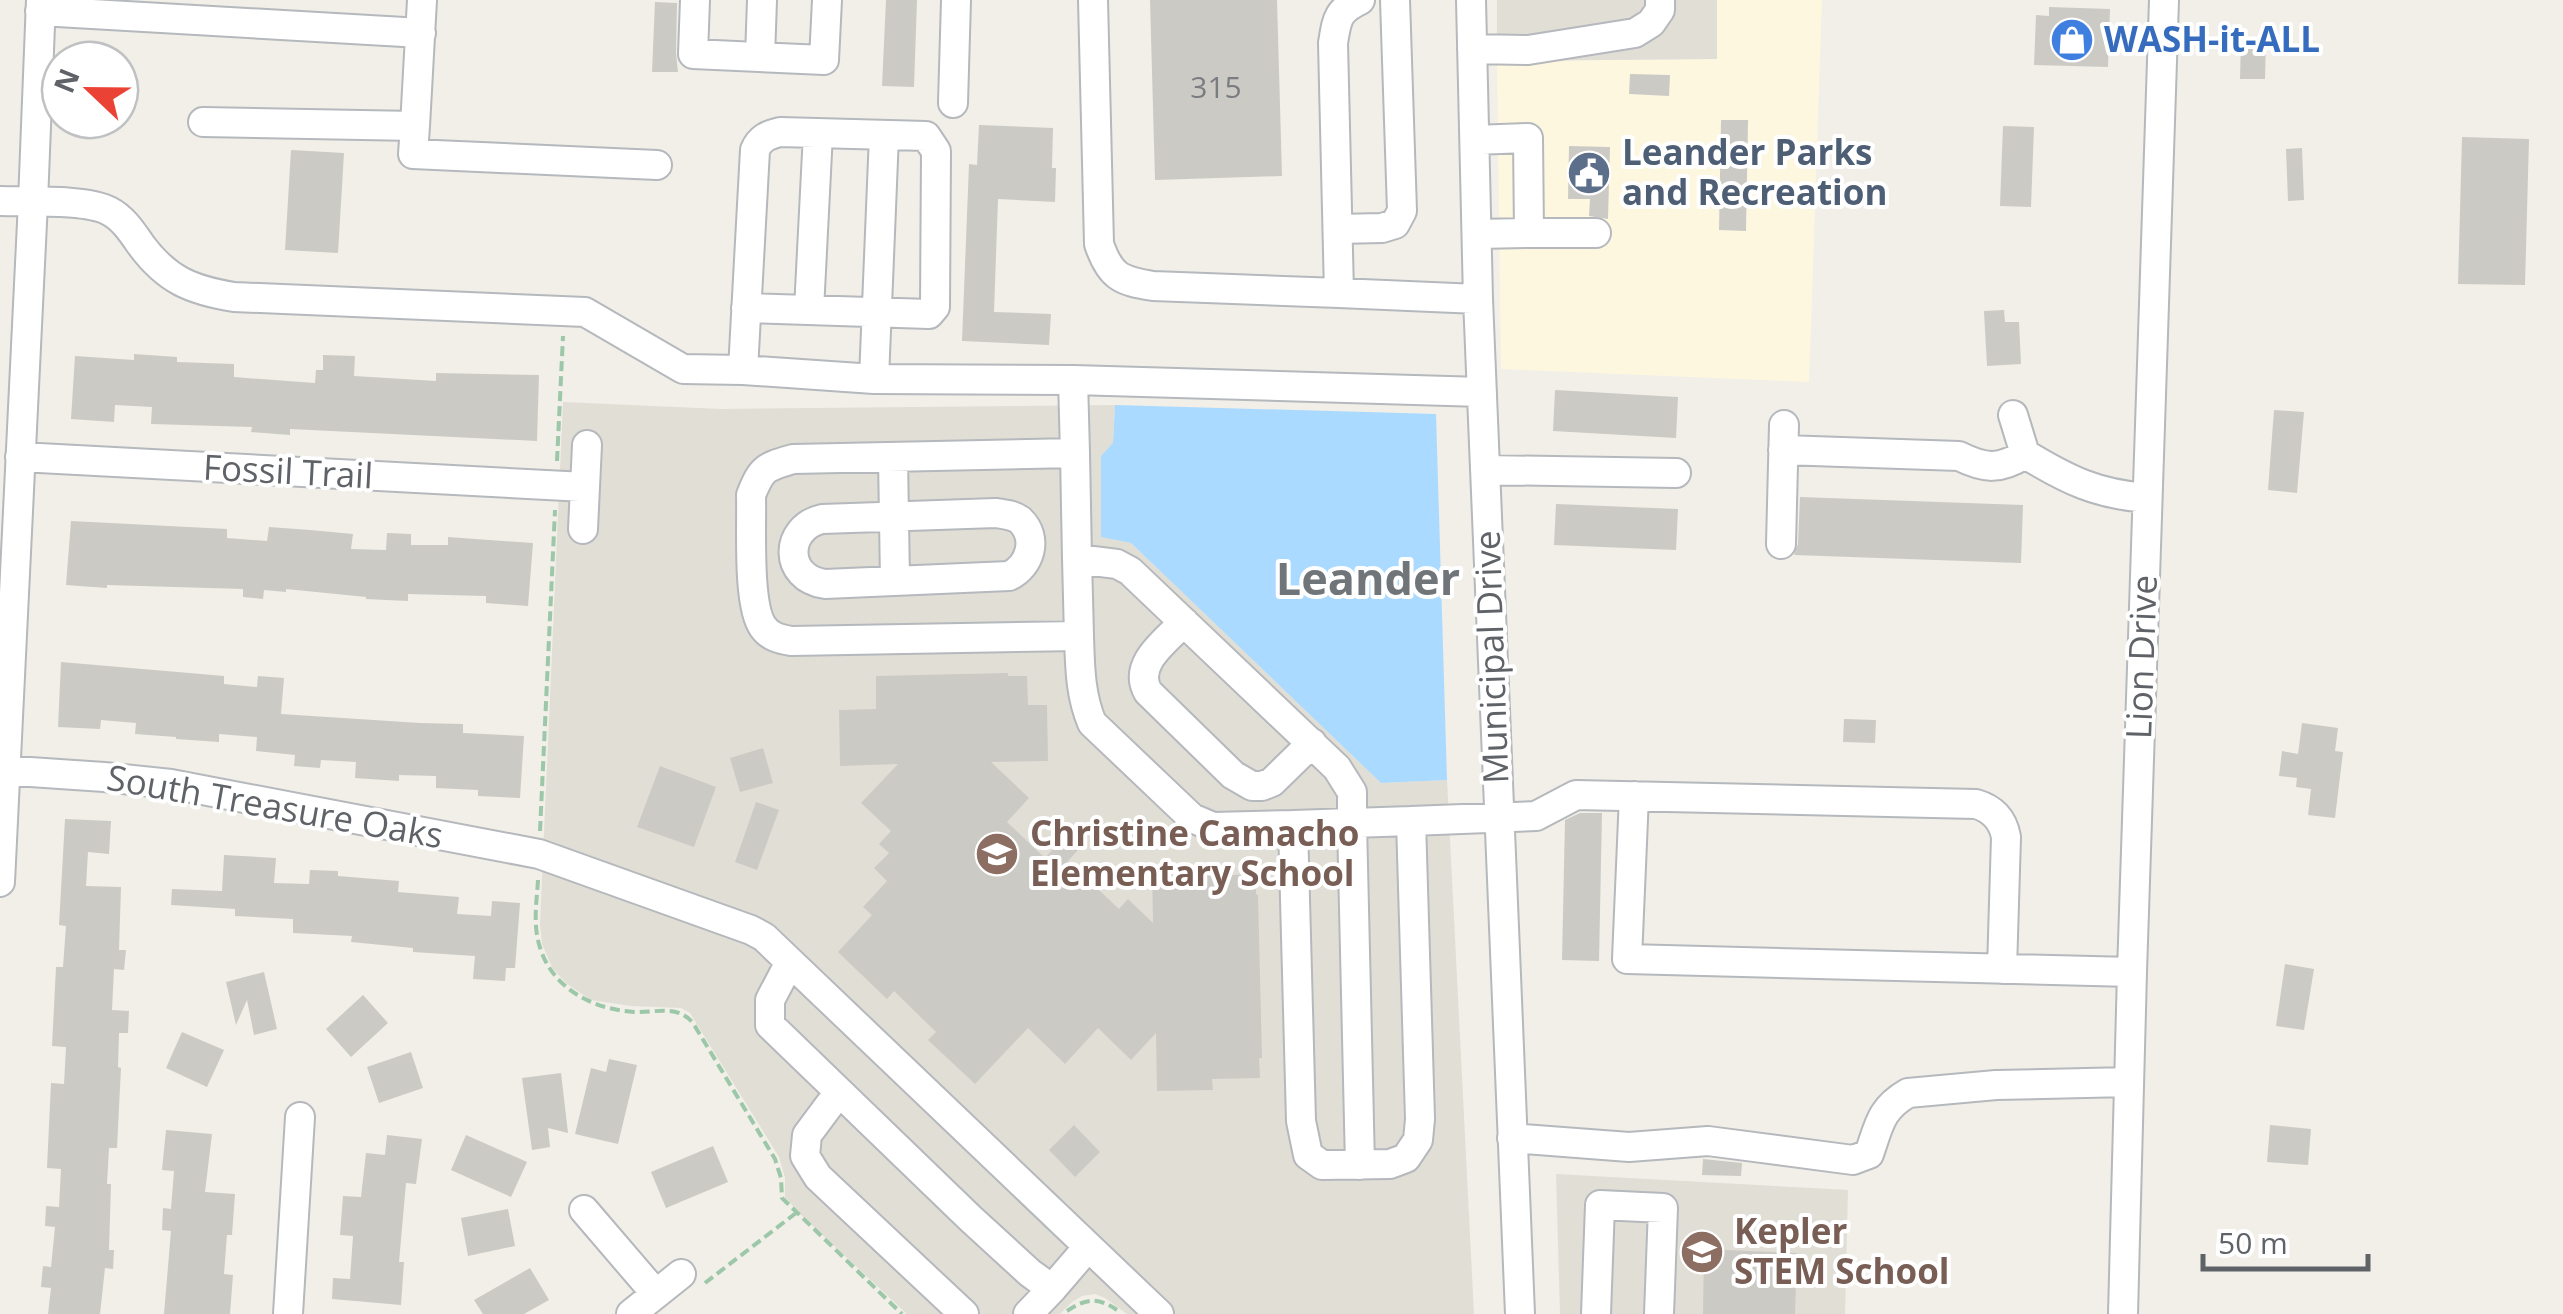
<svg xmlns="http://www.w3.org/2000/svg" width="2563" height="1314" font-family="'Open Sans',sans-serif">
	<rect width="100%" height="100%" fill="#f1efe8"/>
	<path fill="#fef7e0" d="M1717 0H1822L1809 382 1501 369 1497 61 1717 59Z"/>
	<path fill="#e1ded6" d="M1497 0H1717V59L1497 61Z
		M563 402 721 409 1115 405 1113 443 1102 537 1131 543 1381 783 1447 780 1474 1314H1127L1105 1298 1095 1294 1082 1296 1072 1302 1060 1314H907L798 1212 785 1197V1178L779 1157 690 1013 681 1008 631 1006 591 1000 567 984 553 969 542 944 540 924Z
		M1556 1174 1848 1190 1845 1314H1560Z"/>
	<path fill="#aadaff" d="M1115 405 1436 414 1447 780 1381 783 1131 543 1101 537V456L1113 443Z"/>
	<path fill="#cccac5" d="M886 0H917L914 87 882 86Z
		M1150 0H1277L1282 176 1155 180Z
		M655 2 677 3 676 53 678 72H652Z
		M2049 7 2110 9 2108 67 2034 65 2036 15 2049 16Z
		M2241 40H2266L2265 79H2240Z
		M1630 74 1670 75 1669 96 1629 94Z
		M1721 120H1748L1746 231 1719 230Z
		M979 125 1053 128 1052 168H1056L1055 202 998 199 994 312 1051 314 1049 345 962 341 969 164 977 165Z
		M2003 126 2034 127 2031 207 2000 206Z
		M2462 137 2529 139 2525 285 2458 284Z
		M1569 146 1610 147 1608 219 1589 216 1590 199H1568Z
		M2302 148 2304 200 2288 201 2286 149Z
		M291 150 344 153 338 253 285 250Z
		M2004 310 2005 322H2019L2021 364 1987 366 1984 311Z
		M134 354 177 357V362L234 364V377L315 383 316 370H323V355L355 356 354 376 436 381V373L539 375 537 441 290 429V435L251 432 252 427 151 424 152 407 115 405 114 422 71 419 75 356 134 360Z
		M1555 390 1678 397 1676 438 1553 431Z
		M2274 410 2304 412 2297 493 2268 490Z
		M1800 497 2023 505 2021 563 1794 555 1798 544Z
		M1556 504 1678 509 1676 550 1554 545Z
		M71 521 227 529V538L267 541 269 527 310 530 353 534 351 549 386 550 387 533 411 534V545H448V537L533 543 528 606 486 603V596L408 594V601L366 599V597L286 589V592L264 590 263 599 243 597V589L107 585V588L66 585Z
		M61 662 224 676V684L257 687 258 676 284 678 281 714 420 723 463 724V733L524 736 520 798 478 796V790L436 788V776L399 775V781L355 778 356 762 321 760 320 768 294 766 295 755 256 751 257 737 219 734V742L176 739V737L135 734 136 723 101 720 100 729 58 727Z
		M1008 673V676H1027L1028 705H1047L1048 761 991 762 1029 798 1007 822 1045 858 1064 837 1078 850 1068 861 1119 909 1128 899 1153 923 1152 867 1208 865V876L1255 874 1256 894 1258 895 1262 1058H1259L1260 1078 1212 1079 1213 1090 1157 1091 1156 1033 1131 1060 1098 1028 1065 1064 1028 1028 975 1084 928 1040 936 1032 894 991 887 999 838 952 872 915 863 907 887 881 874 868 889 853 879 844 891 831 861 803 898 764 840 766 839 710 876 709V676Z
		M1844 719 1876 720 1875 743 1843 742Z
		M2302 723 2338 728 2335 751 2343 752 2335 818 2308 815 2311 789 2296 787 2297 778 2279 776 2282 751 2298 754Z
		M763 748 773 783 740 792 730 758Z
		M660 766 716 787 694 847 637 827Z
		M756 802 779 810 757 870 735 862Z
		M1580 813H1602L1599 961 1562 960 1565 820Z
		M65 819 111 821 109 854 88 852 86 886 121 887 119 950H126L124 970 114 969 112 1010 129 1011 128 1033H119L118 1067 121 1068 117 1148H109L107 1184H111L109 1250H114L113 1269 105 1268 100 1314H48L51 1288 41 1287 43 1266 51 1267 55 1227 45 1226 46 1206 59 1207 61 1169 47 1168 51 1083 64 1084 66 1047 52 1046 56 967H63L66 926 59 925Z
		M224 855 276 858 274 883 309 884 310 870 338 871V876L399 881 398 892 459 897 457 914 491 916 492 901 520 903 515 968H506L505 981 473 979 475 956 413 952V948L351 942 352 936 293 933V919L235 916V909L171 905 172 889 222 891Z
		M2285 964 2314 969 2304 1030 2276 1026Z
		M264 972 277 1029 254 1035 247 1000 236 1025 226 982Z
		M363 995 388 1023 351 1057 326 1029Z
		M182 1032 224 1050 207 1087 166 1068Z
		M411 1052 423 1088 379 1103 367 1067Z
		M609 1059 637 1065 618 1144 575 1134 591 1068 606 1072Z
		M561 1073 568 1133 548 1128 550 1147 532 1150 522 1078Z
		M1074 1125 1100 1152 1075 1177 1049 1150Z
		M2270 1125 2311 1129 2308 1165 2267 1162Z
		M166 1130 212 1134 205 1192 235 1194 232 1235H227L224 1274 233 1275 230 1314H164L171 1231 162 1230 163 1208 171 1209 174 1171 162 1170Z
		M387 1135 422 1139 416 1184 406 1183 399 1262H404L401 1305 332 1299 333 1278 350 1279 353 1236 340 1235 343 1196 361 1197 366 1153 385 1155Z
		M466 1135 527 1162 511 1197 451 1170Z
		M713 1146 728 1182 666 1208 651 1172Z
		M1703 1159 1742 1163 1741 1176 1702 1175Z
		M508 1209 515 1246 468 1256 461 1218Z
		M1704 1249 1797 1253 1795 1314H1703Z
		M530 1268 549 1300 524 1314H483L474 1300Z"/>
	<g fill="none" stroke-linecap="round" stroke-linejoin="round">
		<g stroke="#b5b8bc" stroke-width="32">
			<path id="minor" d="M695 0 693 54 824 60 827 0
				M1093 0 1099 244C1110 276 1120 281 1153 286L1339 293
				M1360 0C1337 11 1337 19 1333 43L1339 293 1478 299
				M1471 0 1478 299 1520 1314
				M40 11 421 33
				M1472 49 1528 50 1635 33 1651 23 1660 10V0
				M760 57 762 0
				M953 103 956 0
				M203 122 415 126 422 0
				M415 126 413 154 657 165
				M1475 140 1528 138 1529 233 1477 234
				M0 201C27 202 87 199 109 211 123 218 132 232 141 245 167 280 191 290 234 297L585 312 683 369 743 370 874 379 1073 380 1482 392
				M1338 229 1382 228 1395 224 1402 211 1395 0
				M1529 233H1596
				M809 310 818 133
				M743 370 755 150C760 138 768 135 780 132L926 136 936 151 935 307 929 314 746 308
				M874 379 884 135
				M1073 380 1075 453 793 459C766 467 762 467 751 495 752 525 747 605 763 627 770 637 780 639 791 641L1079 636C1080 667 1080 694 1092 723L1192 818 1213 827 1293 825 1301 1121 1308 1155 1322 1165 1390 1164 1406 1158 1418 1140 1420 1119 1411 821 1536 816 1576 795 1976 804C1993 809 2003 820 2006 837L2002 969
				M2013 415 2025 454
				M1783 450 1959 456C1985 469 2000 470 2025 454 2068 480 2096 494 2147 498
				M1075 453 1077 559 1117 564 1130 571 1337 768 1352 792V823L1411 821
				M20 457 585 487
				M893 457 895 581
				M1485 470 1676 473
				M996 513C1004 514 1013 515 1020 520 1039 538 1030 566 1009 576L825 584C783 578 784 528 822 519Z
				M583 529 587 445
				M1781 544 1784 425
				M1077 559 1079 636
				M1184 622C1166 641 1132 664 1148 692L1233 775 1252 786H1262L1272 782 1312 743
				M0 770 104 777 171 784 539 854 751 930 764 937 1159 1314
				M1634 796 1627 959 2132 972
				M1293 825 1352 823 1360 1165
				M0 882 33 202 41 0
				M790 962 770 1000V1025L971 1219 1030 1273 1052 1289 1088 1247
				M839 1092 807 1135 805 1156 818 1177 964 1314
				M1512 1138 1629 1147 1708 1141 1853 1160 1869 1154C1879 1126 1880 1109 1908 1093L1996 1085 2129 1082
				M584 1210 656 1294
				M288 1314 300 1117
				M631 1314 681 1274
				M1028 1314 1052 1289
				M1596 1314 1600 1205 1663 1208 1659 1314
				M2123 1314 2132 972 2164 0"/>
		</g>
		<path stroke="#9cc7a9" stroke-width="4" stroke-dasharray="10 5" stroke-linecap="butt" d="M557 461 563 336
			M540 831 555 510
			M538 880C537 898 534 917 537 935 545 984 588 1009 634 1012 656 1013 677 1004 693 1023L775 1159 781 1178 782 1198 902 1314
			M705 1283 796 1213
			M1067 1311C1086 1298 1098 1297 1117 1310"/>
		<use href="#minor" stroke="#fff" stroke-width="28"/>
	</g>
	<defs>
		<g id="shop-disc" transform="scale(2.25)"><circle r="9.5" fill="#3f7fe0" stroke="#fff"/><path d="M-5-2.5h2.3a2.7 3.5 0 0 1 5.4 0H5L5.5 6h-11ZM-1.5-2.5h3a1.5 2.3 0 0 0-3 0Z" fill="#fff"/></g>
		<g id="civic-disc" transform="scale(2.25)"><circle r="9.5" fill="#5c6f8a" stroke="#fff"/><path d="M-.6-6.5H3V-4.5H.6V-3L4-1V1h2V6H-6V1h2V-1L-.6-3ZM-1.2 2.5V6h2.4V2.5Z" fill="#fff"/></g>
		<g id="school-disc" transform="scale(2.25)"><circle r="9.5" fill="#8d6e63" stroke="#fff"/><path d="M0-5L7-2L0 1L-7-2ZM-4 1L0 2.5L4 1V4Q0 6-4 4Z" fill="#fff"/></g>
	</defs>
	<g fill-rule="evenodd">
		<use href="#shop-disc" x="2072" y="40"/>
		<use href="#civic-disc" x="1589" y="173"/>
		<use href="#school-disc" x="997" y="854"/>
		<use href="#school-disc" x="1702" y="1252"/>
	</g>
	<g text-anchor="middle" stroke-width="8" stroke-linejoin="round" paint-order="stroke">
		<g font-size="30" fill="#7a7d7f">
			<text x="1216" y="98">315</text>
		</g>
		<g font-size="35" font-weight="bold" fill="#366cbe" stroke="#fff" text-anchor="start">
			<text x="2104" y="52">WASH-it-ALL</text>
		</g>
		<g font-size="35" font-weight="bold" fill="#4e5e75" stroke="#fff" text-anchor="start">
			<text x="1622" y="165">Leander Parks<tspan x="1622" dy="40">and Recreation</tspan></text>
		</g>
		<g font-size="35" fill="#5f6368" stroke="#fff">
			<text transform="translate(288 472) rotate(3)" y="12">Fossil Trail</text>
			<text transform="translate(1492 657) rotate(-92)" y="12">Municipal Drive</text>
			<text transform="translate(2142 657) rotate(-88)" y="12">Lion Drive</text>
			<text transform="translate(275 807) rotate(10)" y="12">South Treasure Oaks</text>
		</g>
		<g font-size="35" font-weight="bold" fill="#785e54" stroke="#fff" text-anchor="start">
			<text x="1030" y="846">Christine Camacho<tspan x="1030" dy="40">Elementary School</tspan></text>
			<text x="1734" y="1244">Kepler<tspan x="1734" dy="40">STEM School</tspan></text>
		</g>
		<g font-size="45" font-weight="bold" fill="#70757a" stroke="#fff">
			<text x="1368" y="595">Leander</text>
		</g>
	</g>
	<g transform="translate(90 90) rotate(292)"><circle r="48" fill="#ffffff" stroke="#bfc1c3" stroke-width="2.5"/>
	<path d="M0-8L18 38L0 25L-18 38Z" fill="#ea4335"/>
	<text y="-15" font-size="28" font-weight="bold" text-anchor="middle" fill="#5f6368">N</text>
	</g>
	<path d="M2203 1254v15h165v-15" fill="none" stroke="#5f6368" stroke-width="5"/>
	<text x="2218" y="1254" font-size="30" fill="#5f6368" stroke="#ffffff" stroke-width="8" paint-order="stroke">50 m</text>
</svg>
